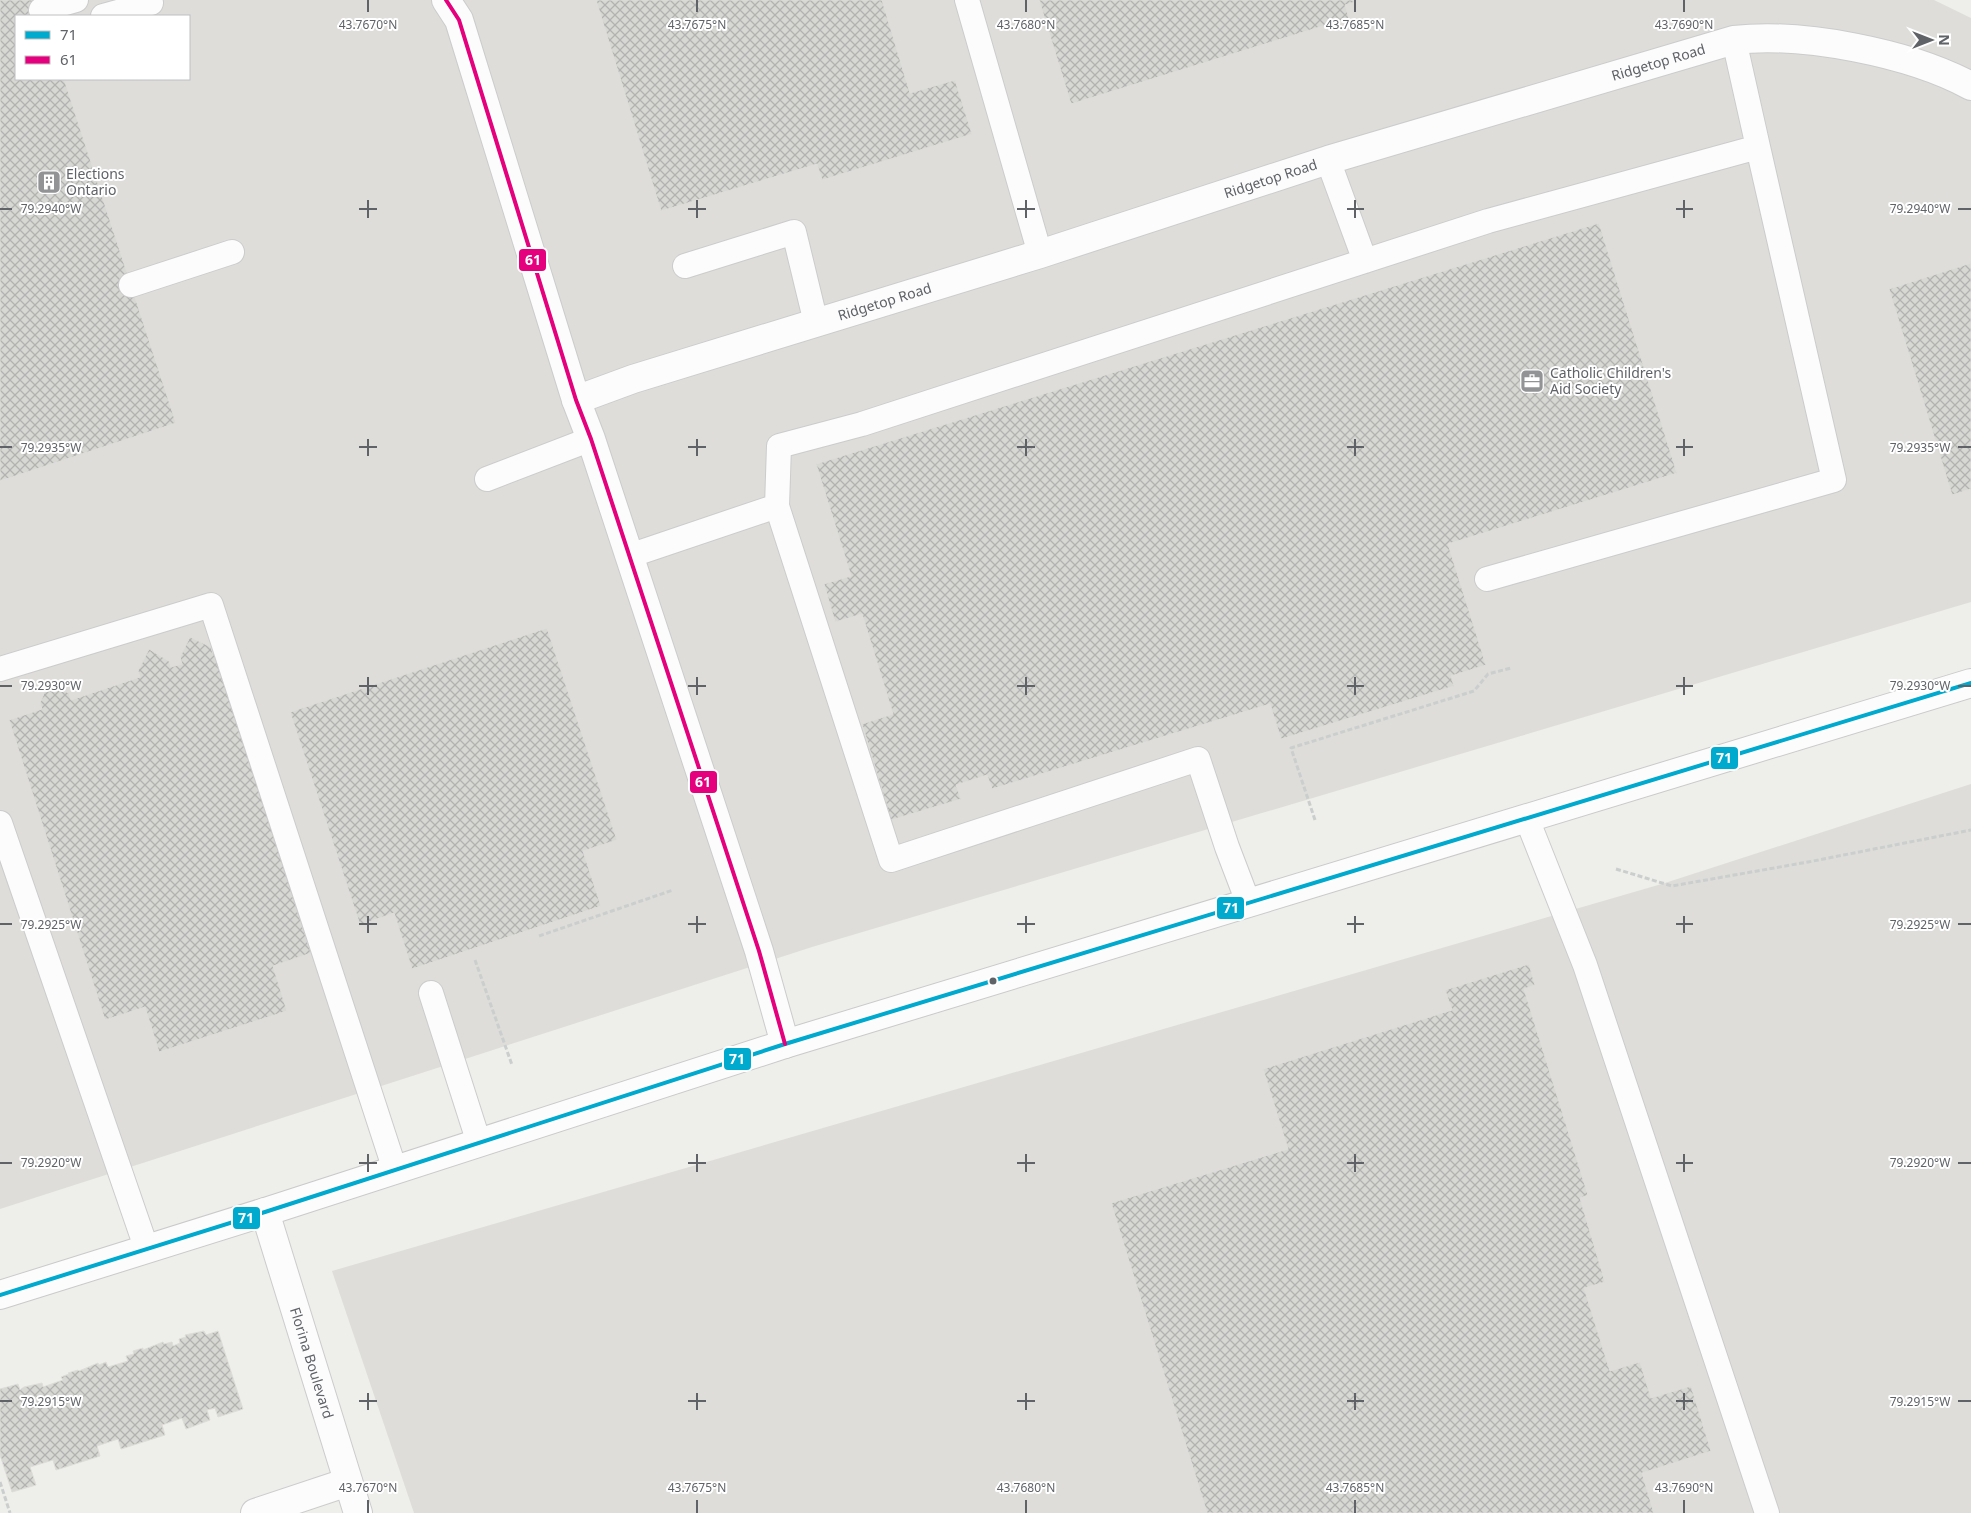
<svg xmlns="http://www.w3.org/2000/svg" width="1971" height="1513" font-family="'Noto Sans',sans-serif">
	<defs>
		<pattern id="building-cross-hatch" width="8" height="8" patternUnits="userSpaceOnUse" patternTransform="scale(1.25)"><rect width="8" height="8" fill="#d7d7d4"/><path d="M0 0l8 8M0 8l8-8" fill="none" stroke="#b2b2b0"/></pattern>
	</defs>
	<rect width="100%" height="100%" fill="#eeeeea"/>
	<path fill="#deddda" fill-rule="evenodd" d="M0 0H1934L1971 18V602L812 947 0 1209ZM16 16H189V79H16Z
		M1971 784V1513H414L332 1271 1665 883Z"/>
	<path fill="url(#building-cross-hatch)" stroke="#deddda" d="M0 0H38L43 16H16V79H64L176 423 0 481Z
		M596 0H882L910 93 955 80 972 134 822 180 817 164 661 211Z
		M1039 0H1355V2L1345 5 1349 18 1071 104Z
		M1599 223 1677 473 1448 544 1486 665 1451 676 1454 686 1281 739 1270 704 992 789 987 775 956 785 961 799 891 820 862 724 893 714 862 614 835 622 824 584 851 576 816 464Z
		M1971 263V489L1952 495 1889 289Z
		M547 628 617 840 583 851 601 906 412 969 394 913 360 925 290 712Z
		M190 637 211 647 213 654 215 653 311 953 273 966 287 1011 159 1052 145 1007 105 1020 9 720 42 709 40 703 48 684 69 693 71 700 140 677 138 671 149 649 169 661 171 667 182 664 180 657Z
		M1529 964 1535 985 1524 989 1588 1195 1580 1198 1605 1282 1584 1288 1610 1371 1640 1362 1651 1398 1691 1386 1711 1451 1642 1473 1654 1513H1207L1111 1203 1288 1149 1263 1069 1452 1010 1445 990Z
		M204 1331 206 1335 218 1331 243 1409 218 1417 215 1408 207 1410 210 1420 186 1429 182 1418 162 1425 165 1435 121 1449 118 1439 97 1446 100 1456 56 1470 53 1460 30 1467 36 1485 12 1492 0 1455V1389L18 1384 20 1390 24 1387 42 1383 43 1387 63 1380 61 1377 69 1374 68 1373 78 1370 79 1371 98 1363 99 1365 106 1362 108 1367 128 1361 126 1356 134 1354 133 1351 143 1348V1350L163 1342 164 1344 172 1342 173 1346 180 1343 179 1339 186 1337 185 1335Z"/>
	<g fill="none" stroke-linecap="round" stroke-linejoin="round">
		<g stroke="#cbcccb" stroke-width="26">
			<path id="lane" d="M967 0 1040 254
				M41 10 76 0
				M103 16 151 3
				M1328 160 1365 261
				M685 266 794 232 816 323
				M131 285 232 252
				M487 479 591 439
				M777 506 779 446 862 424 1488 221 1758 147 1734 40
				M629 556 777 506 891 860 1198 759 1227 847 1248 902
				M1487 579 1834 480 1758 147
				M0 669 211 605 395 1170
				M1527 819 1585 965 1767 1513
				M0 823 147 1250
				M431 993 479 1143"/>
		</g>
		<g stroke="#cbcccb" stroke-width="30">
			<g id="street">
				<path d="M446 0 459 20 576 400 591 439 759 951 785 1044"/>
				<path id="s1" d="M576 400 633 379 1040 254 1328 160 1734 40C1803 32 1910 53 1971 86"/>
				<path id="s2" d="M265 1212 358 1513"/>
				<path d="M255 1513 348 1482"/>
			</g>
		</g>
		<g stroke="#cacaca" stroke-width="30">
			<path id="secondary" d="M0 1295 265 1212 785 1044 1971 683"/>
		</g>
		<path stroke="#cacfcd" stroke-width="3" stroke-dasharray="5 2.5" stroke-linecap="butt" d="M1315 820 1291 748 1474 691 1488 674 1511 668
			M1616 869 1672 886 1808 862 1971 830
			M539 936 673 890
			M475 960 512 1065
			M0 1482 10 1513"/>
		<use href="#lane" stroke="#fcfcfc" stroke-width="24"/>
		<use href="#street" stroke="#fcfcfc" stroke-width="28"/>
		<use href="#secondary" stroke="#fcfcfc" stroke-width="28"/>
		<g stroke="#fff" stroke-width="8">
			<path id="bus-1" d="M0 1295 265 1212 785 1044 1971 683"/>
		</g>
		<g stroke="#fff" stroke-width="8">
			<path id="bus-2" d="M446 0 459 20 576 400 591 439 759 951 785 1044"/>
		</g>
		<use href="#bus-1" stroke="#00a9ce" stroke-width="4"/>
		<use href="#bus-2" stroke="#e5007d" stroke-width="4"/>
	</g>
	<path fill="none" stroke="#5f6267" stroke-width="2" d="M368 0V12M697 0V12M1026 0V12M1355 0V12M1684 0V12M368 200V218M697 200V218M1026 200V218M1355 200V218M1684 200V218M0 209H12M359 209H377M688 209H706M1017 209H1035M1347 209H1364M1676 209H1693M1958 209H1971M368 439V456M697 439V456M1026 439V456M1355 439V456M1684 439V456M0 447H12M359 447H377M688 447H706M1017 447H1035M1347 447H1364M1676 447H1693M1958 447H1971M368 677V695M697 677V695M1026 677V695M1355 677V695M1684 677V695M0 686H12M359 686H377M688 686H706M1017 686H1035M1347 686H1364M1676 686H1693M1958 686H1971M368 916V933M697 916V933M1026 916V933M1355 916V933M1684 916V933M0 924H12M359 924H377M688 924H706M1017 924H1035M1347 924H1364M1676 924H1693M1958 924H1971M368 1154V1172M697 1154V1172M1026 1154V1172M1355 1154V1172M1684 1154V1172M0 1163H12M359 1163H377M688 1163H706M1017 1163H1035M1347 1163H1364M1676 1163H1693M1958 1163H1971M368 1393V1410M697 1393V1410M1026 1393V1410M1355 1393V1410M1684 1393V1410M0 1401H12M359 1401H377M688 1401H706M1017 1401H1035M1347 1401H1364M1676 1401H1693M1958 1401H1971M368 1500V1513M697 1500V1513M1026 1500V1513M1355 1500V1513M1684 1500V1513"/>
	<defs>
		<g id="building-square" transform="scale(1.25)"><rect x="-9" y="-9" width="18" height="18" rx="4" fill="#919395" stroke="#fff"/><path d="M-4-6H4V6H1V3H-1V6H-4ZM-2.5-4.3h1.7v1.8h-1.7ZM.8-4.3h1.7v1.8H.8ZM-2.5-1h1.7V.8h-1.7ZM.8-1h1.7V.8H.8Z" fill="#fff"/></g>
		<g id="office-square" transform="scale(1.25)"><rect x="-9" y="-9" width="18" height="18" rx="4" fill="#919395" stroke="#fff"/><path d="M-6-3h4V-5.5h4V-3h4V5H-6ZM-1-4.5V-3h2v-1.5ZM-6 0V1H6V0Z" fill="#fff"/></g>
	</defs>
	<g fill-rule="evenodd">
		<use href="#building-square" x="49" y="182"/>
		<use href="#office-square" x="1532" y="381"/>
	</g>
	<circle fill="#5f6267" stroke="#fff" stroke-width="2" cx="993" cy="981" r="4.5"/>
	<g text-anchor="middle" stroke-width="4" stroke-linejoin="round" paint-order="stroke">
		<g font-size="14" fill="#5f6267" stroke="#fff">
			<text dy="5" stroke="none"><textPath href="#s1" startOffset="1134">Ridgetop Road</textPath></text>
			<text dy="5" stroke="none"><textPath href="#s1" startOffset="729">Ridgetop Road</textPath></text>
			<text dy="5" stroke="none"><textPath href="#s1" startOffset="324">Ridgetop Road</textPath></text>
			<text dy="5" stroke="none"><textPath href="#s2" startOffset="158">Florina Boulevard</textPath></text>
		</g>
		<g font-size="14" fill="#5f6267" stroke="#fff" text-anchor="start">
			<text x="66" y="179">Elections<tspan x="66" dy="16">Ontario</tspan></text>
			<text x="1550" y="378">Catholic Children's<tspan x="1550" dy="16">Aid Society</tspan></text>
		</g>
	</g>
	<g font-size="12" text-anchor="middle" fill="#5f6267" stroke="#fff" stroke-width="4" stroke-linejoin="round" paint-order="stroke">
		<text x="368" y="29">43.7670°N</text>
		<text x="697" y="29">43.7675°N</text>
		<text x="1026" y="29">43.7680°N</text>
		<text x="1355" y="29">43.7685°N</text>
		<text x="1684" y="29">43.7690°N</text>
		<text x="1920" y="213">79.2940°W</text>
		<text x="51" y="213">79.2940°W</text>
		<text x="1920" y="452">79.2935°W</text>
		<text x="51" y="452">79.2935°W</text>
		<text x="1920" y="690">79.2930°W</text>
		<text x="51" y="690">79.2930°W</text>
		<text x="1920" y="929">79.2925°W</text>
		<text x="51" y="929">79.2925°W</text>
		<text x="1920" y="1167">79.2920°W</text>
		<text x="51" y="1167">79.2920°W</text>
		<text x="1920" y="1406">79.2915°W</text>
		<text x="51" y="1406">79.2915°W</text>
		<text x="368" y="1492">43.7670°N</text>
		<text x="697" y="1492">43.7675°N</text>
		<text x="1026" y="1492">43.7680°N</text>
		<text x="1355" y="1492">43.7685°N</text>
		<text x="1684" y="1492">43.7690°N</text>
	</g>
	<g stroke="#fff" stroke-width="2">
		<rect x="518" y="248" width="29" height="24" rx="5" fill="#e5007d"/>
		<rect x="1710" y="746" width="29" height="24" rx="5" fill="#00a9ce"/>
		<rect x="689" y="770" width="29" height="24" rx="5" fill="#e5007d"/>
		<rect x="1216" y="896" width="29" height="24" rx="5" fill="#00a9ce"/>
		<rect x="723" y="1047" width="29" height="24" rx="5" fill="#00a9ce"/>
		<rect x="232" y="1206" width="29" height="24" rx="5" fill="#00a9ce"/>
	</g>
	<g font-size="14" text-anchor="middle" font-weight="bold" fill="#fff">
		<text x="533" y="265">61</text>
		<text x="1724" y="763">71</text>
		<text x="703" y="787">61</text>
		<text x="1231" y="913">71</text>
		<text x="737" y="1064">71</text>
		<text x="246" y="1223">71</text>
	</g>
	<rect x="15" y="15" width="175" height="65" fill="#ffffff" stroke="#bfc0c2"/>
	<rect x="25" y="31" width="25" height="8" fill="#00a9ce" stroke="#bfc0c2"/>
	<text x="60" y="40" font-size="15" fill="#5f6267">71</text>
	<rect x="25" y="56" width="25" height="8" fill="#e5007d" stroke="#bfc0c2"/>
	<text x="60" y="65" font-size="15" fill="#5f6267">61</text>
	<g transform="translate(1931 40) rotate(90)" stroke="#ffffff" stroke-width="4" paint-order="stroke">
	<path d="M0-4L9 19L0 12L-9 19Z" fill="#5f6267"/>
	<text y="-8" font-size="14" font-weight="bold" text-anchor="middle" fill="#5f6267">N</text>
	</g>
</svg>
